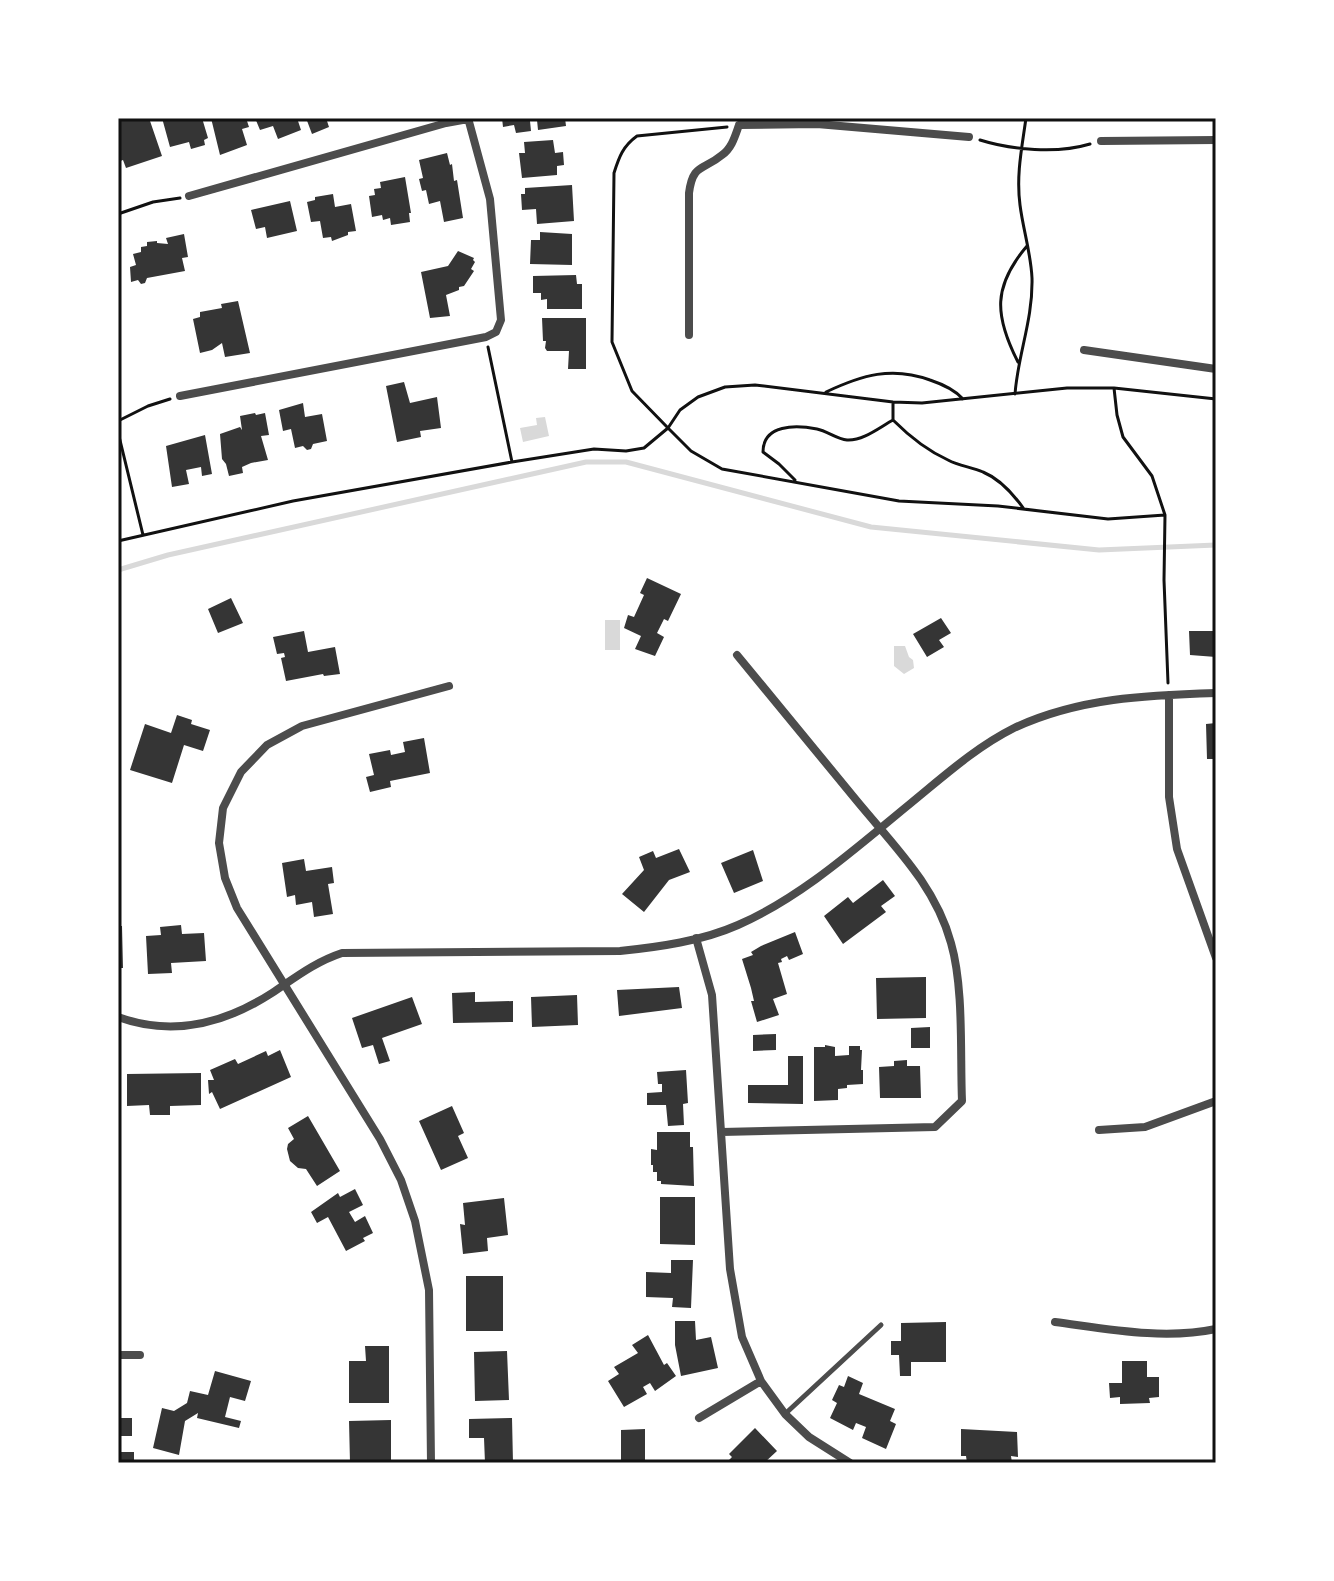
<svg xmlns="http://www.w3.org/2000/svg" width="1334" height="1581" font-family="Rubik,sans-serif">
	<rect width="100%" height="100%" fill="#fff"/>
	<path fill="#d9d9d9" d="M545 417 549 436 523 442 520 428 537 425 536 418Z
		M605 620H620V650H605Z
		M894 646H905L909 657 913 660 914 668 904 674 894 666Z"/>
	<g fill="none" stroke-linecap="round" stroke-linejoin="round">
		<path stroke="#d9d9d9" stroke-width="5" d="M118 488V518
			M118 570 168 555 586 462H626L871 527 1099 550 1216 545"/>
	</g>
	<path fill="#353535" d="M129 118H149L162 156 126 168 123 160 118 162V122Z
		M162 118H202L208 138 204 140 205 145 191 149 189 142 170 147Z
		M211 118H246L249 127 242 129 247 145 220 155Z
		M255 118H297L301 130 278 139 273 126 260 130Z
		M306 118H326L329 127 312 134Z
		M502 118H565L566 126 538 130 537 120 530 121 531 131 516 133 514 125 503 127Z
		M553 140 555 153 563 152 564 165 557 166V175L522 178 519 153H525L524 142Z
		M447 153 450 165 452 164 454 181 457 180 463 218 444 222 440 201 429 204 426 190 422 191 419 179 423 178 419 160Z
		M405 177 411 213H409L410 222 391 225 390 218 383 220 382 215 372 217 369 196 375 195 374 189 381 188 380 182Z
		M572 185 574 221 537 224 536 209 522 210 521 194H525V188Z
		M333 194 335 207 351 204 356 231 348 232V235L332 241 331 237 323 238 320 221 311 222 307 202 315 200V197Z
		M290 201 297 231 267 238 265 227 256 229 251 210Z
		M540 232 572 234V265L530 264 531 240H540Z
		M184 234 188 257 182 258 185 271 147 278 145 283 141 284 138 280 131 282 130 267 136 265 133 254 141 252V247L147 246V242L157 241V243L168 244 166 238Z
		M458 251 474 258 473 260 475 262 471 269 474 271 464 286 459 287V290L446 295 450 316 430 318 421 272 448 266Z
		M576 275 577 284H582V309H547V299L541 300V293H533V276Z
		M238 301 250 353 225 357 222 343 212 350 200 353 193 319 200 317V312L222 308 221 304Z
		M542 318H586V369H568L569 351H547L545 348 546 341H543Z
		M404 382 410 403 437 397 441 428 420 431 421 437 397 442 386 386Z
		M303 403 305 417 322 414 327 441 313 444 311 449 307 450 303 446 295 448 291 429 283 431 279 410Z
		M255 413 256 415 265 413 269 435 261 436 268 460 251 463 242 467 243 473 229 476 226 464 222 459 220 434 240 427 242 430 240 416Z
		M205 435 212 474 202 476 201 467 186 470 189 484 172 487 166 446Z
		M647 578 681 594 668 621 664 619 657 633 664 637 655 656 635 649 641 636 624 628 628 615 634 617 644 595 640 593Z
		M231 598 243 623 218 633 208 609Z
		M941 618 951 633 939 640 944 647 927 657 913 634Z
		M304 631 308 652 335 647 340 674 324 676 323 674 286 681 281 658 285 657 284 653 277 654 273 637Z
		M1189 631H1216V657L1190 655Z
		M177 715 192 720 191 724 210 730 203 751 184 745 172 783 130 770 145 724 171 733Z
		M1216 723V759H1207L1206 724Z
		M424 738 430 773 390 781 391 787 370 792 366 777 374 775 369 754 390 750 391 755 405 752 403 742Z
		M679 849 690 872 669 880 644 912 622 894 644 870 639 857 653 851 656 858Z
		M753 850 763 881 734 893 721 863Z
		M304 859 306 871 332 867 334 883 328 884 333 914 314 917 312 902 296 905 295 895 287 897 282 863Z
		M883 880 895 896 881 906 886 912 843 944 824 916 848 897 853 903Z
		M181 925 182 934 204 933 206 961 171 963 172 973 148 974 146 936 161 935 160 927Z
		M118 926H122L123 968H118Z
		M795 932 803 954 789 960 787 956 781 959 782 962 778 963 787 994 773 999 779 1015 757 1022 751 1001H754L751 988 742 959 753 955 751 952 761 946Z
		M926 977V1018L877 1019 876 978Z
		M679 987 682 1008 619 1016 617 990Z
		M475 992V1002L513 1001V1022L453 1023 452 993Z
		M577 995 578 1025 532 1027 531 997Z
		M412 997 422 1024 382 1038 390 1061 379 1064 373 1045 362 1048 352 1018Z
		M930 1027V1048H911V1028Z
		M776 1034V1050L753 1051V1035Z
		M825 1045 835 1047V1056L849 1055V1046H860V1050H862L861 1070H863V1084L847 1085V1088L838 1089V1100L814 1101V1047H825Z
		M280 1050 291 1077 220 1109 212 1092 209 1094 208 1080H214L210 1070 235 1059 238 1064 266 1051 268 1056Z
		M788 1056H803V1104L748 1103V1085H788Z
		M907 1060V1066H920L921 1098H880L879 1067 894 1066V1061Z
		M686 1070 688 1103 683 1104 684 1125 668 1126 666 1105H647V1093L662 1092V1084H658L657 1072Z
		M201 1073V1105L170 1106V1115H150L149 1105 127 1106V1074Z
		M452 1106 464 1133 458 1136 468 1158 441 1170 419 1121Z
		M308 1116 340 1171 317 1186 306 1169 298 1168 290 1161 287 1149 288 1144 294 1139 288 1128Z
		M657 1132H690V1147H693L694 1186 661 1184V1181H657V1172H653V1165H651V1149L657 1150Z
		M355 1189 363 1205 349 1212 355 1222 365 1216 373 1233 363 1238 365 1241 346 1251 328 1217 317 1223 311 1212 338 1193 340 1197Z
		M660 1197H695V1245L660 1244Z
		M504 1198 508 1235 487 1238 488 1251 463 1254 460 1224 465 1225 463 1203Z
		M671 1260H693L691 1308 672 1307 673 1298 646 1297V1272L671 1273Z
		M466 1276H503V1331H466Z
		M675 1321H695L696 1340 711 1337 718 1368 681 1376 675 1345Z
		M946 1322V1362H911V1376H900L899 1355H891V1341H901V1323Z
		M648 1335 664 1365 667 1363 676 1376 655 1391 650 1383 643 1387 647 1394 624 1407 608 1381 619 1374 614 1367 638 1353 632 1345Z
		M365 1346H389V1403H349V1361H366Z
		M507 1351 509 1400 475 1401 474 1352Z
		M1122 1361H1147V1377H1159V1397L1149 1398 1150 1403 1120 1404V1397L1110 1398 1109 1383H1122Z
		M215 1371 251 1381 245 1401 230 1397 225 1417 241 1421 239 1428 197 1418 198 1413 185 1421 179 1455 153 1448 162 1408 174 1411 187 1403 190 1391 208 1395Z
		M848 1376 863 1383 859 1394 895 1409 890 1421 896 1424 886 1449 862 1438 866 1427 856 1423 853 1430 830 1418 837 1403 832 1400 839 1385 844 1387Z
		M118 1418H132V1436H118Z
		M512 1418 513 1463H485L484 1438H469V1419Z
		M391 1420V1463H350L349 1421Z
		M755 1428 777 1451 764 1463H726L732 1457 729 1454Z
		M645 1429V1463H621V1430Z
		M961 1429 1017 1432 1018 1457 1011 1456 1012 1463H967L966 1456H961Z
		M118 1452H134V1463H118Z"/>
	<g fill="none" stroke-linecap="round" stroke-linejoin="round">
		<path stroke="#111" stroke-width="3" d="M727 127 637 136C623 146 619 157 614 173L612 342 632 391 668 428 680 410 698 397 725 387 755 385 893 402 922 403 1067 388H1114L1216 399
			M980 140C1012 150 1057 154 1090 144
			M118 214 153 202 180 198
			M488 347 512 462 594 449 626 451 644 448 668 428 691 451 722 469 899 501 998 506 1108 519 1165 515
			M1018 362C994 315 993 286 1027 246
			M1114 388 1117 415 1123 437 1152 476 1165 515 1164 580 1168 683
			M826 392C862 375 892 366 930 380 942 384 955 390 963 399
			M1015 394C1018 354 1033 320 1032 278 1031 254 1023 229 1020 205 1016 175 1022 147 1026 118
			M893 402V420C910 437 926 450 948 460 959 466 972 467 983 472 1000 479 1014 495 1024 509
			M118 421 148 406 170 399
			M118 432 143 535
			M795 480 779 464 763 452C763 424 796 425 817 429 827 431 837 439 847 440 863 441 880 427 893 420
			M118 541 293 501 512 462"/>
		<path stroke="#4c4c4c" stroke-width="5" d="M785 1414 881 1325"/>
		<path stroke="#4c4c4c" stroke-width="8" d="M739 125 817 124 969 137
			M1101 141 1216 140
			M189 196 446 123 468 119
			M689 335V193C693 163 703 171 722 155 732 148 735 136 739 125
			M1084 350 1216 369
			M180 396 486 337 496 332 501 320 490 199 468 118
			M1169 695V797L1177 849 1216 958
			M696 938 712 995 730 1269 742 1337 761 1381 785 1414 809 1437 850 1463
			M118 1017C173 1037 224 1024 272 993 296 977 315 962 342 953L620 951C659 947 702 941 738 925 802 897 857 847 911 803 944 776 976 747 1014 728 1078 698 1147 695 1216 693
			M1099 1130 1145 1127 1216 1101
			M722 1132 935 1127 962 1101C960 1053 964 988 951 943 935 885 894 846 857 801 817 753 777 704 737 655
			M1055 1322C1108 1329 1163 1340 1216 1329
			M118 1355H140
			M699 1418 761 1381
			M431 1463 429 1290 415 1221 401 1180 380 1139 237 908 225 878 219 843 223 808 241 772 267 745 302 726 449 686"/>
	</g>
	<rect width="1334" height="1581" fill="none" stroke="#ffffff" stroke-width="240"/>
	<rect x="120" y="120" width="1094" height="1341" fill="none" stroke="#111" stroke-width="3"/>
</svg>
